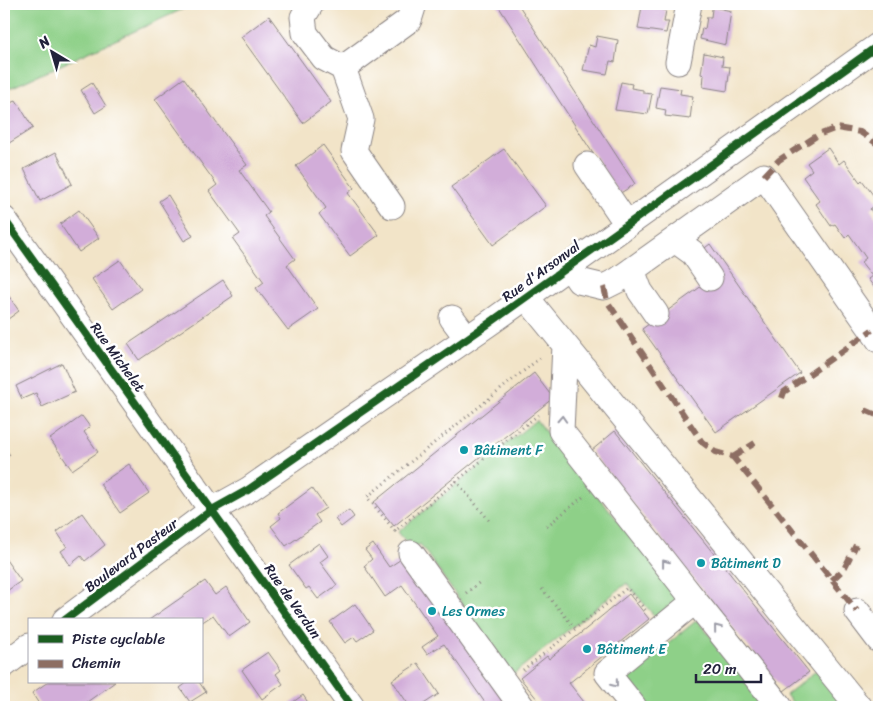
<svg xmlns="http://www.w3.org/2000/svg" width="883" height="711" font-family="Sriracha,sans-serif">
	<rect width="100%" height="100%" fill="#fff"/>
	<filter id="ink" filterUnits="userSpaceOnUse"><feTurbulence type="fractalNoise" baseFrequency=".02" numOctaves="2"/><feDisplacementMap in="SourceGraphic" scale="10" xChannelSelector="R" yChannelSelector="G"/><feConvolveMatrix kernelMatrix="1 2 1 2 8 2 1 2 1" color-interpolation-filters="sRGB"/></filter>
	<filter id="wash" filterUnits="userSpaceOnUse"><feTurbulence type="fractalNoise" baseFrequency=".0096" numOctaves="4" result="noise"/><feDisplacementMap in="SourceGraphic" scale="20" xChannelSelector="R" yChannelSelector="G"/><feGaussianBlur stdDeviation="1.12" result="paint"/><feColorMatrix in="noise" values="0 0 0 0 0 0 0 0 0 0 0 0 0 0 0 0 0 1.4 0 .05"/><feComposite in="paint" operator="in"/></filter>
	<g filter="url(#wash)">
		<rect width="100%" height="100%" fill="#f2e4c8"/>
		<path fill="#8ed088" stroke="#587962" d="M4 4H194L4 91Z
			M536 420 681 598 655 617 627 583 512 675 420 544 412 549 398 532Z
			M697 620 768 707H648L625 679Z
			M817 670 845 707H796L786 695Z"/>
		<g id="blocks">
			<path fill="#d2add9" d="M497 4H518L635 184 619 194Z
				M645 4H664L663 10H666L664 22H669L668 24 666 33 638 29 642 6H645Z
				M714 7 731 11 726 45 700 39 702 28 705 29 707 17H711L712 9Z
				M269 16 331 102 303 123 241 37Z
				M597 36 618 40 615 62 610 61 607 74 583 70 589 45 595 47Z
				M704 53 723 57 722 66 730 67 727 91 703 87 704 75 701 74Z
				M184 78 247 165 239 170 269 212 264 216 295 259 287 265 318 309 288 330 256 288 264 282 233 239 240 234 209 191 217 185 155 99Z
				M621 82 632 84 631 88 643 90V93L652 94 648 114 615 110Z
				M92 83 106 106 95 113 81 90Z
				M660 86 681 89 680 94 693 96 690 119 665 116 666 110 656 108Z
				M16 100 33 128 6 145 4 141V107Z
				M323 145 354 188 348 193 379 235 350 256 319 214 326 208 296 166Z
				M828 148 839 164 844 160 860 182 862 180 879 203 870 209 879 222V294L868 279 872 276 861 262 866 258 849 234 845 238 835 224 831 226 816 204 820 201 803 177 812 170 807 163Z
				M504 149 546 206 493 245 451 187Z
				M56 152 72 184 40 201 24 169Z
				M168 195 193 236 184 241 159 201Z
				M79 210 99 238 79 252 60 224Z
				M710 244 800 373 716 432 642 329 717 275 701 251Z
				M120 260 141 289 113 309 92 279Z
				M223 280 233 296 139 360 128 344Z
				M4 289 19 311 4 322Z
				M62 363 75 392 42 407 36 393 22 399 16 386Z
				M534 373 553 398 394 526 374 502Z
				M82 416 90 427 84 432 98 452 72 470 50 439Z
				M615 431 809 672 784 691 591 451Z
				M4 447 10 455 4 460Z
				M129 464 149 493 120 513 100 484Z
				M312 488 326 508 315 515 320 522 286 546 271 526 281 518 278 513Z
				M349 510 354 517 341 527 335 519Z
				M82 513 105 545 85 561 81 556 70 565 61 551 67 547 57 532Z
				M319 543 328 556 320 562 337 585 318 599 309 587 306 589 289 565Z
				M373 544 389 567 406 556 512 707H488L444 644 427 654 422 647 438 636 402 585 385 597 364 566 372 559 365 550Z
				M4 557 21 581 4 593Z
				M205 581 215 595 226 587 250 622 229 637 213 615 201 623V620H149Z
				M629 594 649 619 569 683 588 707H547L544 703 542 705 520 678 547 656 549 659Z
				M355 604 373 630 357 641 354 637 345 643 330 622Z
				M268 652 281 670 276 674 283 684 262 699 242 670Z
				M418 663 439 694 419 707H410L392 680Z
				M48 682H115L80 707H41L32 693Z
				M188 682H199L206 692 190 702 180 688Z
				M303 695 311 707H286Z"/>
		</g>
	</g>
	<g filter="url(#ink)">
		<use href="#blocks" fill-opacity="0" stroke="#8a8382" stroke-width="1"/>
		<g fill="none" stroke-linecap="round" stroke-linejoin="round">
			<g stroke="#8a8382" stroke-width="27">
				<path id="minor" d="M311 4 303 17 305 33 324 58 343 68 361 119 354 151 392 206
					M678 62 689 4
					M343 68 409 20 414 4
					M587 165 627 224
					M4 219 352 707
					M675 240 693 253 710 278
					M569 266 579 281 604 287 618 280 764 176 879 340
					M632 270 640 291 656 314
					M526 297 859 707
					M452 318 467 338
					M565 345 561 431 695 601
					M411 553 522 707
					M857 611 879 640
					M65 620 212 510 248 490 491 322 879 45
					M4 665 29 646
					M634 707 607 673 695 601 780 707"/>
			</g>
			<path stroke="#8a8382" stroke-width="3" stroke-dasharray="1 4" stroke-linecap="butt" d="M456 481 489 520
				M547 526 583 497
				M395 531 367 497 541 357
				M396 532 395 531 538 415
				M542 589 576 629
				M466 593 480 582
				M523 670 627 588 647 612
				M740 707 747 702"/>
			<use href="#minor" stroke="#fff" stroke-width="25"/>
			<path stroke="#8d6e63" stroke-width="6" stroke-dasharray="12 6" stroke-linecap="butt" d="M764 176 779 160 818 135 837 128 860 132 879 145
				M604 287 607 301 702 442 715 452 733 457 857 611
				M782 398 784 392 872 330
				M865 410 879 416
				M733 457 755 443
				M832 580 844 569 856 545"/>
			<g stroke="#fff" stroke-width="11">
				<path id="cycleway" d="M4 219 352 707
					M65 620 212 510 248 490 491 322 879 45"/>
			</g>
			<use href="#cycleway" stroke="#1b5e20" stroke-width="8"/>
		</g>
		<defs><path id="oneway-chevron" d="M-2-3.5L2.5 0L-2 3.5" fill="none" stroke-width="1.6" stroke-linecap="round" stroke-linejoin="round" transform="scale(1.25)"/></defs>
		<g stroke="#9c9ca7">
			<use href="#oneway-chevron" transform="translate(562 419) rotate(-87)"/>
			<use href="#oneway-chevron" transform="translate(665 563) rotate(-128)"/>
			<use href="#oneway-chevron" transform="translate(717 628) rotate(-129)"/>
			<use href="#oneway-chevron" transform="translate(615 684) rotate(51)"/>
		</g>
	</g>
	<g fill="#0f9aa8" stroke="#fff" stroke-width="2">
		<circle cx="464" cy="450" r="5"/>
		<circle cx="701" cy="563" r="5"/>
		<circle cx="432" cy="611" r="5"/>
		<circle cx="587" cy="649" r="5"/>
	</g>
	<g text-anchor="middle" stroke-width="5" stroke-linejoin="round" paint-order="stroke">
		<g font-size="14" fill="#22223b" stroke="#fff">
			<text transform="translate(541 271) rotate(-36)" y="5">Rue d'Arsonval</text>
			<text transform="translate(118 357) rotate(54)" y="5">Rue Michelet</text>
			<text transform="translate(131 555) rotate(-37)" y="5">Boulevard Pasteur</text>
			<text transform="translate(293 601) rotate(55)" y="5">Rue de Verdun</text>
		</g>
		<g font-size="14" fill="#0d838f" stroke="#fff" text-anchor="start">
			<text x="474" y="455">Bâtiment F</text>
			<text x="711" y="568">Bâtiment D</text>
			<text x="442" y="616">Les Ormes</text>
			<text x="597" y="654">Bâtiment E</text>
		</g>
	</g>
	<rect width="883" height="711" fill="none" stroke="#fff" stroke-width="20"/>
	<rect x="28" y="618" width="175" height="65" fill="#ffffff" stroke="#a7a7b1"/>
	<rect x="38" y="635" width="25" height="8" fill="#1b5e20" stroke="#a7a7b1"/>
	<text x="72" y="644" font-size="15" fill="#22223b">Piste cyclable</text>
	<rect x="38" y="660" width="25" height="8" fill="#8d6e63" stroke="#a7a7b1"/>
	<text x="72" y="668" font-size="15" fill="#22223b">Chemin</text>
	<g transform="translate(52 52) rotate(322)" stroke="#ffffff" stroke-width="4" paint-order="stroke">
	<path d="M0-4L9 19L0 12L-9 19Z" fill="#22223b"/>
	<text y="-8" font-size="14" font-weight="bold" text-anchor="middle" fill="#22223b">N</text>
	</g>
	<path d="M696 674v8h65v-8" fill="none" stroke="#22223b" stroke-width="2.5"/>
	<text x="703" y="674" font-size="15" fill="#22223b" stroke="#ffffff" stroke-width="4" paint-order="stroke">20 m</text>
</svg>
